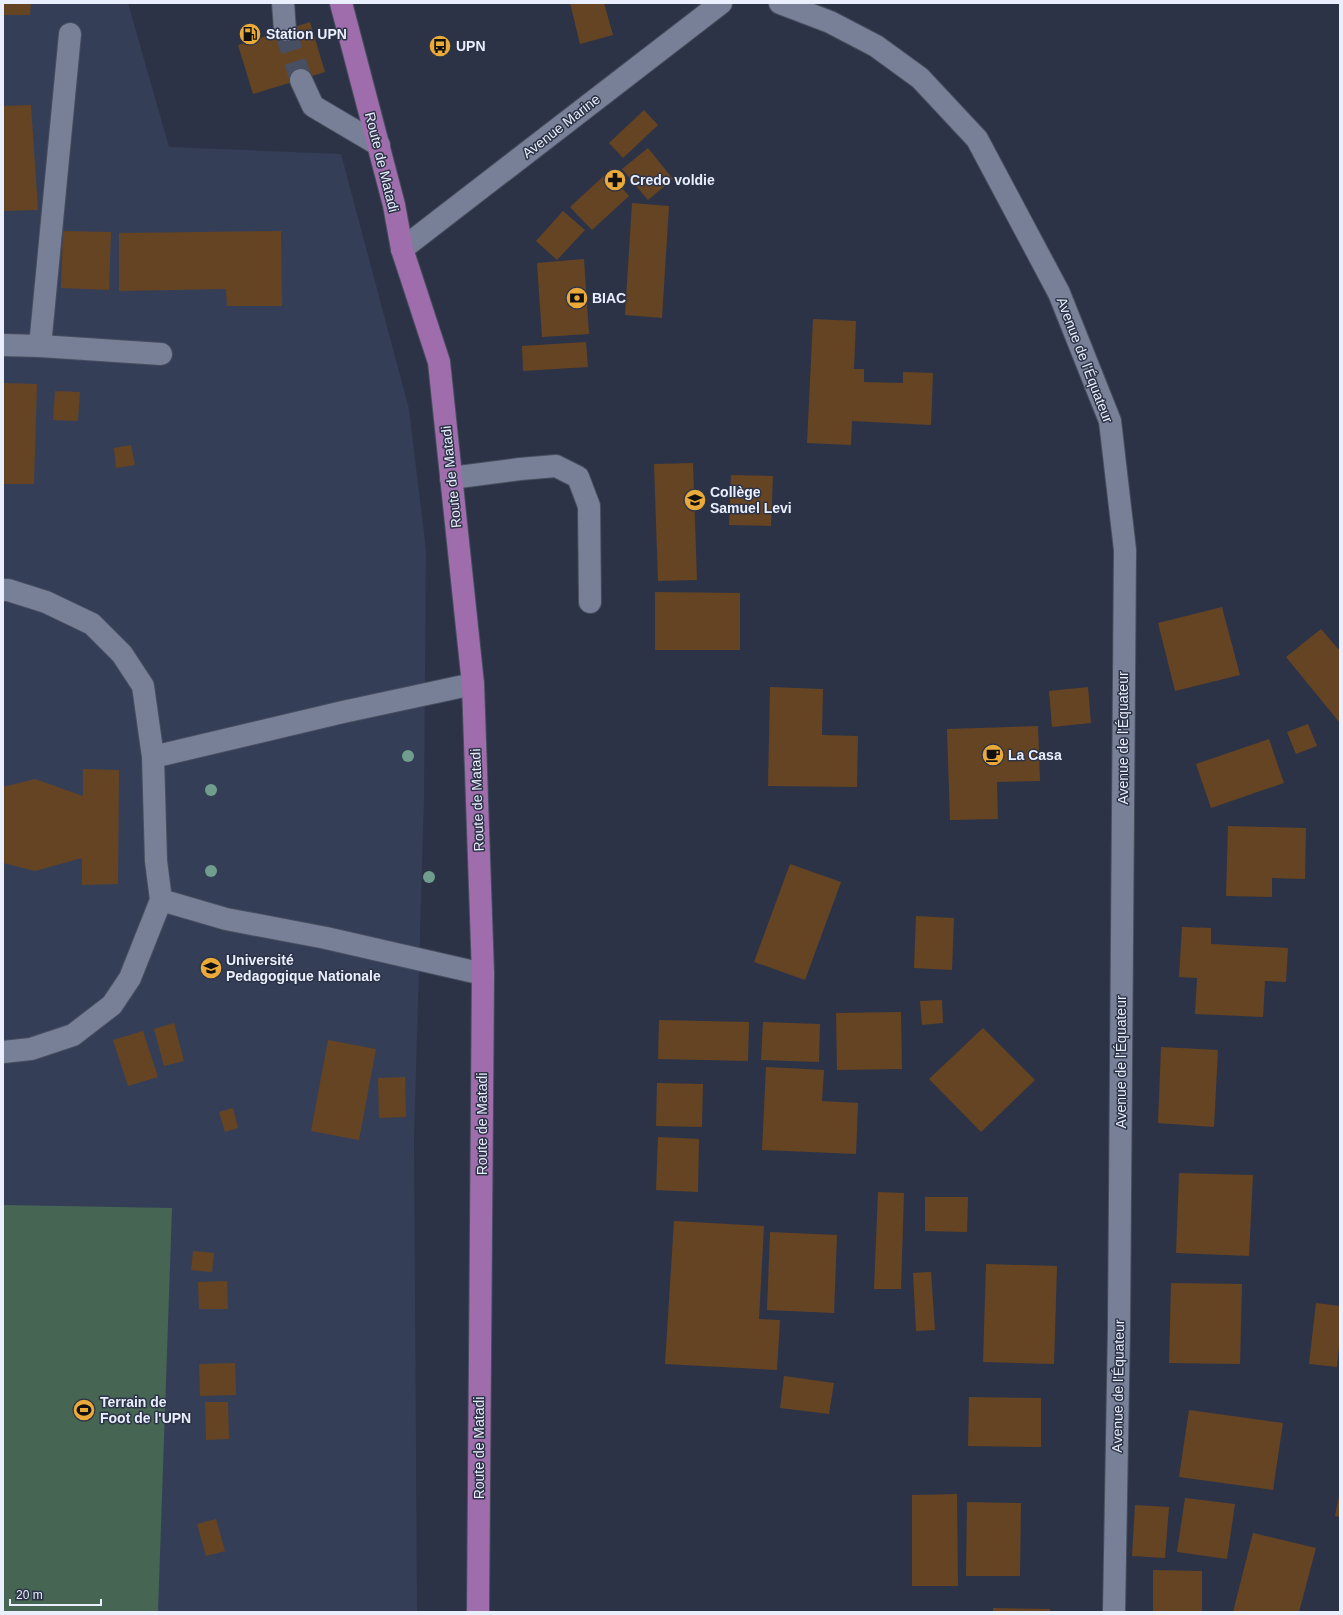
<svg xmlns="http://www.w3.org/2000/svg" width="1343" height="1615" font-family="Arial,sans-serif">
	<rect width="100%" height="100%" fill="#2c3347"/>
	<path fill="#353e57" d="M3 3H128L169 147 341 154 409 409 426 550 424 798 414 1138 417 1612H3Z"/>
	<path fill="#466653" d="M3 1205 172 1208 158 1612H3Z"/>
	<path fill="#654423" d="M3 3H31L30 15H3Z
		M570 3H604L613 35 580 44Z
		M310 22 325 72 253 94 238 45Z
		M31 105 38 210 3 211V106Z
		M644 110 658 125 623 158 609 143Z
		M648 148 673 179 648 200 622 169Z
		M608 172 629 196 592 230 570 207Z
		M632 203 669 206 662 318 625 315Z
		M563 211 585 230 557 260 536 241Z
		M63 231 111 232 109 290 61 288Z
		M281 231 282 306H227L226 289 119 291V233Z
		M584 259 589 334 542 337 537 263Z
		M813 319 856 321 854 369H864V382L903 383V372L933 373 931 425 852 421 851 445 807 443Z
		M586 342 588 367 523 371 522 346Z
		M3 383 37 384 34 484H3Z
		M55 391 80 392 78 421 53 420Z
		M131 445 135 465 116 468 114 448Z
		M693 463 697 580 658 581 654 464Z
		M731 475 773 476 771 526 729 525Z
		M655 592 740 593V650H655Z
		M1222 607 1240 675 1175 691 1158 623Z
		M1321 629 1340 651V723L1286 657Z
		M770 687 823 689 822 735 858 736 857 787 768 786Z
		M1088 687 1091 723 1052 727 1049 691Z
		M1308 724 1317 746 1296 754 1287 732Z
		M1038 726 1040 781 997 782 998 819 950 820 947 729Z
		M1269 739 1284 783 1211 808 1196 764Z
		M83 769 119 770 118 884 82 885V858L35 871 3 863V787L35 779 83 796Z
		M1228 826 1306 828 1305 879 1272 878V897L1226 896Z
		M790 864 841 882 805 980 754 962Z
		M916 916 954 918 952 970 914 968Z
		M1182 927 1211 928V944L1288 948 1286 982 1265 981 1263 1017 1195 1014 1197 978 1179 977Z
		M942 1000 943 1023 922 1025 920 1001Z
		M901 1012 902 1069 837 1070 836 1013Z
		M659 1020 749 1022 748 1061 658 1059Z
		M763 1022 820 1024 819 1062 761 1060Z
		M174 1023 184 1061 164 1066 154 1029Z
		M983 1028 1035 1080 981 1132 929 1079Z
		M143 1031 158 1077 128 1086 113 1040Z
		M328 1040 376 1049 359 1140 311 1131Z
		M1161 1047 1218 1050 1214 1127 1158 1123Z
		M766 1067 824 1070 822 1101 858 1103 856 1154 762 1150Z
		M405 1077 406 1117 379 1118 378 1078Z
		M657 1083 703 1084 702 1127 656 1126Z
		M233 1108 238 1128 225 1132 219 1112Z
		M658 1137 699 1139 698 1192 656 1190Z
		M1179 1173 1253 1175 1249 1256 1176 1253Z
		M878 1192 904 1193 901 1289H874Z
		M925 1197H968L967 1232 925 1231Z
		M674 1221 764 1226 759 1319 780 1320 777 1370 665 1364Z
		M770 1232 837 1235 834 1313 767 1310Z
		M193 1251 214 1253 212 1272 191 1270Z
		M986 1264 1057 1266 1054 1364 983 1362Z
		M931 1272 935 1330 916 1331 913 1273Z
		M227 1281 228 1309H199L198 1282Z
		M1171 1283 1242 1284 1240 1364 1169 1363Z
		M1316 1303 1340 1306V1336L1337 1367 1309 1364Z
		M235 1363 236 1395 200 1396 199 1364Z
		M784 1376 834 1383 829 1414 780 1408Z
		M969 1397 1041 1398V1447L968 1446Z
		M205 1402H228L229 1439 206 1440Z
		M1189 1410 1283 1423 1273 1490 1179 1477Z
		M957 1494 958 1586H912V1495Z
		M1339 1496H1340V1517L1335 1516Z
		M1185 1498 1235 1504 1227 1559 1177 1552Z
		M967 1502 1021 1503 1020 1576H966Z
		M1135 1505 1169 1507 1165 1558 1132 1556Z
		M216 1519 225 1551 206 1556 197 1524Z
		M1253 1533 1316 1548 1299 1612H1233Z
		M1153 1570 1202 1571V1612H1153Z
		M993 1608 1050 1609V1612H993Z"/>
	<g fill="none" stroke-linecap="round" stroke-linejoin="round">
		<path stroke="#484f62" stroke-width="22" stroke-dasharray="22 11" stroke-linecap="butt" d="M285 30 301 80"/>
		<g stroke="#474e5f" stroke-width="24">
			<path id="minor" d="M283 3 285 30
				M780 3 830 22 876 46 920 78 977 139 1059 293 1110 421 1125 550 1119 1326 1114 1612
				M301 80 313 106 379 145
				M402 249 721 3
				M3 345 40 346 161 354
				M40 346 70 34
				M451 478 520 469 556 466 578 477 589 506 590 602
				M3 590H8L46 602 92 624 122 654 143 686 153 757
				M473 684 343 712 153 757 156 861 161 900 226 919 326 938 483 974
				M3 1052 31 1049 73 1035 112 1005 130 978 161 900"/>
		</g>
		<g stroke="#474e5f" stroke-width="24">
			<path id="major" d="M341 3 394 205 402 249 439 362 473 684 483 974 478 1612"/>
		</g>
		<use href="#minor" stroke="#778097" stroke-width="22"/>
		<use href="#major" stroke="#9f6dab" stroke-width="22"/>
	</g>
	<g fill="#719d8e">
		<circle cx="408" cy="756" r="6"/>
		<circle cx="211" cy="790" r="6"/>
		<circle cx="211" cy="871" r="6"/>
		<circle cx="429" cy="877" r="6"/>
	</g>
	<defs>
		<g id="fuel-disc" transform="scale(1.15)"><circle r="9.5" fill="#eaaa39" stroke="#2c3347"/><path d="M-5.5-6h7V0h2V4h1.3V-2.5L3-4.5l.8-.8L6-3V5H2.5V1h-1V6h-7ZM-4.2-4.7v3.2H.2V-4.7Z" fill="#111"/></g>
		<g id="bus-disc" transform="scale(1.15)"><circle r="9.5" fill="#eaaa39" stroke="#2c3347"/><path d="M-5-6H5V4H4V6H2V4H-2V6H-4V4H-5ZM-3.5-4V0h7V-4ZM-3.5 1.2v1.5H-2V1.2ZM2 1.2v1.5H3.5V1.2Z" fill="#111"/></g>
		<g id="pharmacy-disc" transform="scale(1.15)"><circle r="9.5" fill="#eaaa39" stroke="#2c3347"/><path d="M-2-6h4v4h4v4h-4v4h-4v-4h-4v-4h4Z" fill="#111"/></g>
		<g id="bank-disc" transform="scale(1.15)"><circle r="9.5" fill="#eaaa39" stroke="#2c3347"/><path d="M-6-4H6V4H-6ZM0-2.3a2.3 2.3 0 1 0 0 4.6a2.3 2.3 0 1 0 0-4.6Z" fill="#111"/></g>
		<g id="school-disc" transform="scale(1.15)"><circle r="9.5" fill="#eaaa39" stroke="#2c3347"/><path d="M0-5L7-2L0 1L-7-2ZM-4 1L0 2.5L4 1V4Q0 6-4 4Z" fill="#111"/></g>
		<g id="cafe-disc" transform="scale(1.15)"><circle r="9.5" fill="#eaaa39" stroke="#2c3347"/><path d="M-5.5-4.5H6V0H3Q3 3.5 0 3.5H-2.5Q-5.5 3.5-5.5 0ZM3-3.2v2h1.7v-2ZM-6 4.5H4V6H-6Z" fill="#111"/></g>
		<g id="university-disc" transform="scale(1.15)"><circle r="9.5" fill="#eaaa39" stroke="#2c3347"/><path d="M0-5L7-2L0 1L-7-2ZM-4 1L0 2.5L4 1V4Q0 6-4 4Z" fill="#111"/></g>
		<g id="stadium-disc" transform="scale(1.15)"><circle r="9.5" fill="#eaaa39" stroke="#2c3347"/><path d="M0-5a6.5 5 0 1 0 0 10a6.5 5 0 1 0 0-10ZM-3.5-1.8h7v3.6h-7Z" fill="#111"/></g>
	</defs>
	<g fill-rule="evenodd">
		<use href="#fuel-disc" x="250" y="34"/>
		<use href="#bus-disc" x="440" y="46"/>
		<use href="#pharmacy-disc" x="615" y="180"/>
		<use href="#bank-disc" x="577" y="298"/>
		<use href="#school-disc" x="695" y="500"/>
		<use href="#cafe-disc" x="993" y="755"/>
		<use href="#university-disc" x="211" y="968"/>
		<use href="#stadium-disc" x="84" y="1410"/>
	</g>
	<g text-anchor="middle" stroke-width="3" stroke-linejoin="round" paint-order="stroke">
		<g font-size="14" font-weight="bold" fill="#eaeffd" stroke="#2c3347" text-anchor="start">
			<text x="266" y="39">Station UPN</text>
			<text x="456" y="51">UPN</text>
			<text x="630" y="185">Credo voldie</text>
			<text x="592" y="303">BIAC</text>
			<text x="710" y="497">Collège<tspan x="710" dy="16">Samuel Levi</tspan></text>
			<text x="1008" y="760">La Casa</text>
			<text x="226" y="965">Université<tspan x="226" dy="16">Pedagogique Nationale</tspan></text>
			<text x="100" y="1407">Terrain de<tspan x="100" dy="16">Foot de l'UPN</tspan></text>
		</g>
		<g font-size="14" fill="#eaeffd" stroke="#2c3347">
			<text transform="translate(561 126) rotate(-38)" y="5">Avenue Marine</text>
			<text transform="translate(382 162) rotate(76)" y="5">Route de Matadi</text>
			<text transform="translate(1085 360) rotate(69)" y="5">Avenue de l'Équateur</text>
			<text transform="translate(451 477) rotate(-96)" y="5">Route de Matadi</text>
			<text transform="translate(1123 738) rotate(-90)" y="5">Avenue de l'Équateur</text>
			<text transform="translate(477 800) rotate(-92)" y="5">Route de Matadi</text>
			<text transform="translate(1121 1062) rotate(-90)" y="5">Avenue de l'Équateur</text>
			<text transform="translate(482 1124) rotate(-90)" y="5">Route de Matadi</text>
			<text transform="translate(1118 1386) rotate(-89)" y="5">Avenue de l'Équateur</text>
			<text transform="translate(479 1448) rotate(-90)" y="5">Route de Matadi</text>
		</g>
	</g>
	<rect width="1343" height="1615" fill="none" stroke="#eaeffd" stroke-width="8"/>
	<path d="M10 1599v6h91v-6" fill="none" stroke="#eaeffd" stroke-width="2"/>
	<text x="16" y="1599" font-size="12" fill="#eaeffd" stroke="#2c3347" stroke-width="3" paint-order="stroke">20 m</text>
</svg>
